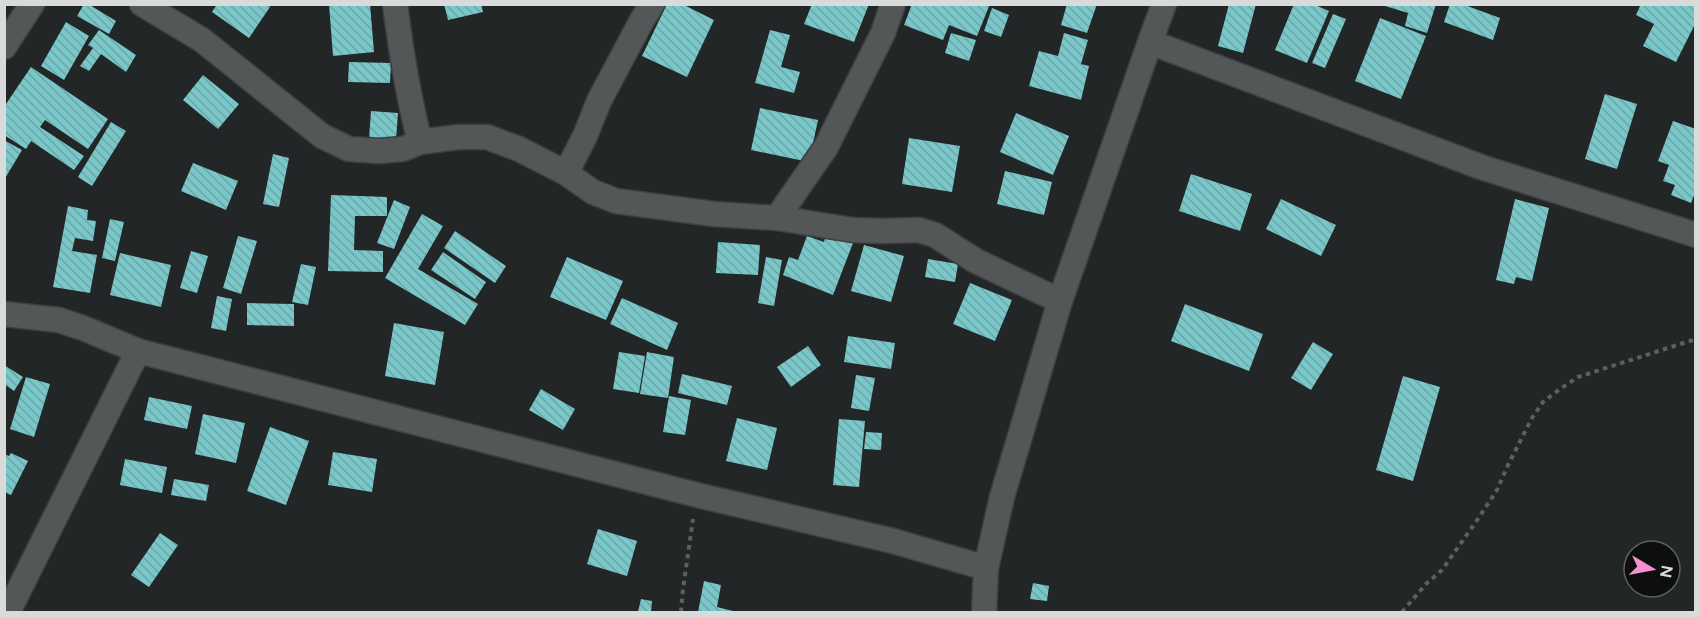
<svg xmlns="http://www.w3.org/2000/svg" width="1700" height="617" font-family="Figtree,sans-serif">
	<defs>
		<pattern id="building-back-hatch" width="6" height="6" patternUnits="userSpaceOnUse" patternTransform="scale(1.5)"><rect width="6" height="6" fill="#7ac7c9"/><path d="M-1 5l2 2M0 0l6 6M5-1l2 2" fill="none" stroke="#6ca6a7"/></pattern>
	</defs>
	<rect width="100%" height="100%" fill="#222626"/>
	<path fill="url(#building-back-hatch)" d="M84 4H88L116 21 109 34 77 16Z
		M217 4H267L270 7 249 38 212 12Z
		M329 4H370L374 52 333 56Z
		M444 4H481L483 12 448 20Z
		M667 4H682L714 20 687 77 642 56Z
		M812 4H869L854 42 804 24Z
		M912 4H990L977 36 949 25 943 40 904 25Z
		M1067 4H1097L1087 33 1061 25Z
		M1229 4H1256L1243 53 1218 46Z
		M1294 4H1313L1329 11 1307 63 1275 50Z
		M1436 4 1427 33 1405 26 1408 13 1382 5Z
		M1450 4H1462L1500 18 1493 40 1444 22Z
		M1641 4H1696V22L1676 62 1643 46 1654 24 1636 15Z
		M992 8 1009 15 1001 37 984 31Z
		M1333 14 1346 19 1325 68 1312 63Z
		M1380 18 1426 36 1401 99 1355 81Z
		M66 22 89 36 64 80 41 66Z
		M99 30 136 55 126 72 101 54 89 71 80 66 93 48 88 45Z
		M770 30 790 35 781 67 800 72 794 93 755 83Z
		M951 33 976 40 969 61 945 53Z
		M1064 33 1088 40 1081 64 1089 66 1081 100 1029 86 1039 51 1058 56Z
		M349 62 391 63 390 83 348 82Z
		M31 67 108 119 88 149 45 120 40 127 84 156 74 170 31 141 26 149 4 135V107Z
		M203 75 239 104 218 129 183 100Z
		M1605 94 1637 104 1617 169 1585 159Z
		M760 108 818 120 809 162 751 150Z
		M371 111 398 113 396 140 369 139Z
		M1016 113 1069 136 1053 175 1000 152Z
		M1673 121 1696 129V190L1691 203 1671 195 1675 185 1663 181 1669 165 1658 161Z
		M111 122 126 131 92 186 78 177Z
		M909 138 960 146 952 192 902 184Z
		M4 140 22 150 4 180Z
		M273 154 289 158 279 207 263 204Z
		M193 163 238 181 226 210 181 191Z
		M1005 171 1052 182 1044 215 997 204Z
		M1191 174 1252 194 1240 231 1179 211Z
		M331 195 387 197V216H355L354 250 383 251V272L328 271Z
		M1281 199 1336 225 1321 256 1266 229Z
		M1515 199 1549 208 1532 281 1516 277 1514 284 1496 280Z
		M394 200 410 207 394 249 377 243Z
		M68 206 88 210 87 220 96 221 93 241 75 238 72 251 97 255 90 293 53 287Z
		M422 214 443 226 418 269 478 304 465 325 385 278Z
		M110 219 124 222 115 261 102 258Z
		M455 231 506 266 495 283 444 248Z
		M826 233 853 243 833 295 783 275 789 257 798 260 807 236 824 242Z
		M238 236 257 241 241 294 223 288Z
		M718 242 760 245 758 275 716 273Z
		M864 245 904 256 891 302 851 291Z
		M191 251 208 256 197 293 180 288Z
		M443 252 486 282 475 299 431 270Z
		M120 253 171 265 161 307 110 295Z
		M567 257 623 281 606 320 550 297Z
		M766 257 782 260 774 306 758 303Z
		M928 259 958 264 955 282 925 277Z
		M301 264 316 267 308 305 292 302Z
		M970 283 1012 300 995 341 953 324Z
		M217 296 232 299 226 331 211 328Z
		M622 298 678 323 667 350 610 324Z
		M247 303 294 304V326L247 325Z
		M1185 304 1263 334 1249 371 1171 341Z
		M394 323 444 332 435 385 385 376Z
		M848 336 895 343 891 369 844 362Z
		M1313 342 1333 354 1311 390 1291 378Z
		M808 346 821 365 791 387 777 367Z
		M619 352 645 356 639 393 613 389Z
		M647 352 674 357 668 398 640 394Z
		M4 365 23 377 14 391 4 384Z
		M682 374 732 386 727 405 678 393Z
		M856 375 875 378 869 411 851 408Z
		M1403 376 1440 387 1413 481 1376 470Z
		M26 377 50 384 34 437 10 429Z
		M541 389 575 409 563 430 529 410Z
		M669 396 691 400 685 435 663 432Z
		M149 397 192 406 187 429 144 420Z
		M203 414 245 423 236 463 195 454Z
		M737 418 777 428 767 470 726 461Z
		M839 419 865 421 859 487 833 485Z
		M270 427 309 441 286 505 247 491Z
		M866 432 882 433 881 450 864 449Z
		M333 452 377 459 372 492 328 485Z
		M11 453 28 461 11 495 4 492V454L9 456Z
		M125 459 167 467 162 493 120 485Z
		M174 479 209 485 206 501 171 495Z
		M598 529 637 541 627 576 587 564Z
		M160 533 178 545 149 587 131 575Z
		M704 581 721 585 717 607 737 612H698Z
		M1033 583 1049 586 1047 601 1030 599Z
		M641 599 652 601 651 612H638Z"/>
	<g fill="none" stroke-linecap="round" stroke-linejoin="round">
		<g stroke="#3d4040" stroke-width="27">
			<path id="minor" d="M142 4 202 40 322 136 349 149 379 151 403 149 420 142 458 137H487L519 149 566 173 593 192 616 201 714 214 777 218 853 230 882 231 919 230 935 235 976 261 1060 301
				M395 4C401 51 408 96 420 142
				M1150 42 1481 167 1696 235
				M4 47 32 4
				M566 173 585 136 599 101 642 20 652 4
				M777 218 826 147 883 33 893 4
				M4 314 59 320 83 328 138 351 697 495 893 541 986 568
				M8 612 138 351
				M984 612 986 568 1002 497 1060 301 1150 42 1164 4"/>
		</g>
		<path stroke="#5c6060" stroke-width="4" stroke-dasharray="4.5 4.5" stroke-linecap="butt" d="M681 612 683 589 693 519
			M1402 612 1426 584 1442 570 1480 516 1497 490 1508 465 1532 418 1543 402 1560 389 1578 377 1696 339"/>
		<use href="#minor" stroke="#535757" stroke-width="24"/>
	</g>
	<rect width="1700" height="617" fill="none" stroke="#d9dbdb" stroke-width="12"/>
	<g transform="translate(1652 569) rotate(100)"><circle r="28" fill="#0d0f0f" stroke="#5f6161" stroke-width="1.5"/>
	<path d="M0-4.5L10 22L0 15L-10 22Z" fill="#f690cf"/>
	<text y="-9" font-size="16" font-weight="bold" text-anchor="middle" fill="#d9dbdb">N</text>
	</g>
</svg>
